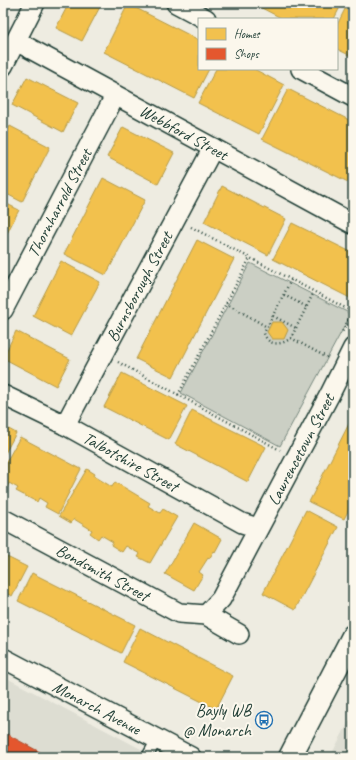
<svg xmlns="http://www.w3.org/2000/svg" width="356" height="760" font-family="Caveat,sans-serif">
	<rect width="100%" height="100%" fill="#eeece1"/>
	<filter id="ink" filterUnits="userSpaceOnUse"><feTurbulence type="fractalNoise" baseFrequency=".025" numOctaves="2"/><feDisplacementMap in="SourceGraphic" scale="8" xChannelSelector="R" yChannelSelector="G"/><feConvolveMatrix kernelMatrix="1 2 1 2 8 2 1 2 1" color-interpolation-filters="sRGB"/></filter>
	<g filter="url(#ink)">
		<path fill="#ddddd2" d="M3 23 29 35 3 87Z
			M3 676 156 757H3Z
			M353 714V757H330Z"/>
		<path fill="#cbcfc4" stroke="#75867c" d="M250 263 351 314 280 446 181 393Z"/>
		<path fill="#f2c14e" stroke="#b39946" d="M69 3H102L82 41 56 28Z
			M252 3H337L341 5 334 19H283Z
			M128 4 199 40V69H209L194 98 104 52Z
			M345 9 353 13V57L337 49V25Z
			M216 69H254L284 85 259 134 198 103Z
			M27 77 78 103 63 132 12 105Z
			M288 89 353 122 352 184 262 139Z
			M10 126 50 147 22 202 3 192V139Z
			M123 127 174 153 158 184 107 157Z
			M103 178 145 200 106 275 64 254Z
			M222 186 286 219 268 255 204 222Z
			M3 202 19 210 3 241Z
			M292 223 353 253V291L350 298 273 259Z
			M197 240 234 259 173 377 136 359Z
			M61 261 100 282 71 336 33 316Z
			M272 322H282L288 330 284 339H272L267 332Z
			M16 331 70 359 56 386 3 358Z
			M122 373 187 406 169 440 104 407Z
			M192 410 266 447 248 482 175 444Z
			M353 416V501L344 519 309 502Z
			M5 427 16 433 3 457V430Z
			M20 437 81 469 58 514 45 507 47 503 39 498 37 502 16 491 18 488 9 483 7 488 3 486V468Z
			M87 469 95 474 94 476 112 487 115 482 150 503 148 506 160 513 163 509 177 517 150 563 138 557 140 554 126 546 122 552 111 545 113 542 101 535 98 539 90 533 92 530 74 519 71 523 59 516Z
			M306 510 338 527 295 610 263 593Z
			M194 523 222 539 215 552 214 551 209 559 208 558 199 572 203 575 194 590 165 574Z
			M3 555 27 567 12 596 3 592Z
			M32 573 135 625 121 653 18 601Z
			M140 628 233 676 216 709 123 662Z"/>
		<path fill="#e4572e" stroke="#a94f30" d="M3 732 49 757H3Z"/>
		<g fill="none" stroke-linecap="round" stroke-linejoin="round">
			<g stroke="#1f3d34" stroke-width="13">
				<path id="lane" d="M147 757 157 739"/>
			</g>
			<g stroke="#1f3d34" stroke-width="22">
				<g id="street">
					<path d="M176 3 206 19"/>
					<path id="s1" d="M16 41 353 224"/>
					<path d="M3 66 35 3"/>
					<path d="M301 69 353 97"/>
					<path id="s2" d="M3 310 115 96"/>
					<path id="s3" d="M3 395 65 425 242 523 258 528"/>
					<path id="s4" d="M65 425 213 148"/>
					<path id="s5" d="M3 519 179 613 206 615 221 599 330 394 353 348"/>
					<path d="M206 615 239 634"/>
					<path id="s6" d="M3 658 191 757"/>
				</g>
			</g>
			<g stroke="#1f3d34" stroke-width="25">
				<path id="secondary" d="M290 757 353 636"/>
			</g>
			<path stroke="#1f3d34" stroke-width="2.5" stroke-dasharray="1 3" stroke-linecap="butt" d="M191 227 353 312 341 334
				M291 280 264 333C268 347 282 345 291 338L314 292
				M284 295 307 307
				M226 303 267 327
				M273 316 296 328
				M291 338 328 358
				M118 362 280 450
				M178 395 250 258"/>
			<use href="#lane" stroke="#fbf7ec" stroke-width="10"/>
			<use href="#street" stroke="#fbf7ec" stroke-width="19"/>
			<use href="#secondary" stroke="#fbf7ec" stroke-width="22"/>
		</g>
	</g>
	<defs>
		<g id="bus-ring" transform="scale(0.9)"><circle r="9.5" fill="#fbf7ec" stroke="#1f6fb2" stroke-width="1.5"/><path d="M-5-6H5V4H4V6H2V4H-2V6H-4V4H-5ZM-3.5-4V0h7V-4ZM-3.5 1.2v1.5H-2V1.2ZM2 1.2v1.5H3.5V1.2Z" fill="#1f6fb2"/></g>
	</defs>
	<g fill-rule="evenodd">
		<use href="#bus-ring" x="264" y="720"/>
	</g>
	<g text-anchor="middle" stroke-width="4" stroke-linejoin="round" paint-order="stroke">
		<g font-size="17" fill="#1f3d34" stroke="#fbf7ec">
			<text dy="6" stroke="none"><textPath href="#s1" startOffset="191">Webbford Street</textPath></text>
			<text dy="6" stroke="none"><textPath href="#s2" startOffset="121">Thornharrold Street</textPath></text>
			<text dy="6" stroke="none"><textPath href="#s4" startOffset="157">Burnsborough Street</textPath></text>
			<text dy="6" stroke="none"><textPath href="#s5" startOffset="418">Lawrencetown Street</textPath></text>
			<text dy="6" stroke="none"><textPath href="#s3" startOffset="144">Talbotshire Street</textPath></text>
			<text dy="6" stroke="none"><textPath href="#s5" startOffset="113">Bondsmith Street</textPath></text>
			<text dy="6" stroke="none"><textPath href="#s6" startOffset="106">Monarch Avenue</textPath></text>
		</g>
		<g font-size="17" fill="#1f3d34" stroke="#fbf7ec" text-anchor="end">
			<text x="251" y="716">Bayly WB<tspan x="251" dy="20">@ Monarch</tspan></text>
		</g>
	</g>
	<rect width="356" height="760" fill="none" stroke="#fbf7ec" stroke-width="16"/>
	<rect x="8" y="8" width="340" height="744" fill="none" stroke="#1f3d34" stroke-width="1.5" filter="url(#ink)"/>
	<rect x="198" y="18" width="140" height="52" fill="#fbf7ec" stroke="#a3ada2"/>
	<rect x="206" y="28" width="20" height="12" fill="#f2c14e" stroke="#a3ada2"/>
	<text x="234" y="38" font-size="12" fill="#1f3d34">Homes</text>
	<rect x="206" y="48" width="20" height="12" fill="#e4572e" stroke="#a3ada2"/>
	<text x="234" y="58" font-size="12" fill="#1f3d34">Shops</text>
</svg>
